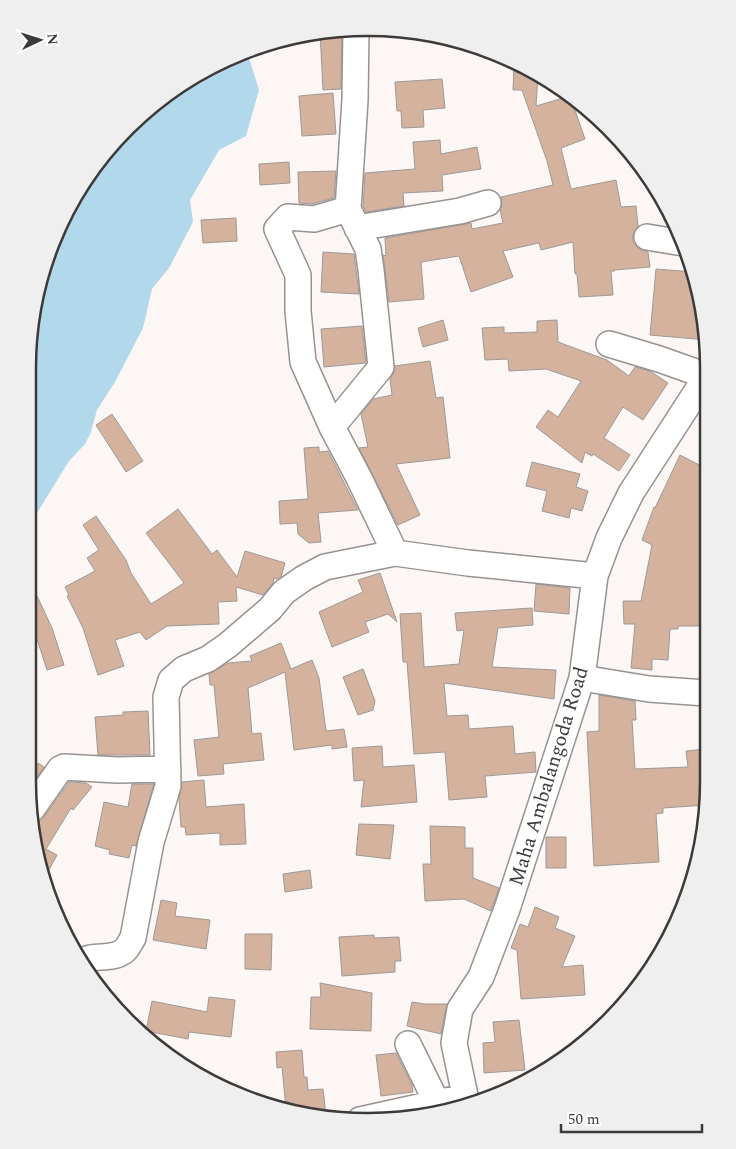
<svg xmlns="http://www.w3.org/2000/svg" width="736" height="1149" font-family="Spectral,serif">
	<rect width="100%" height="100%" fill="#fcf7f4"/>
	<path fill="#b2d8eb" d="M247 51 259 90 246 136 219 150 190 200 193 222 169 268 152 289 143 328 115 382 97 410 91 432 85 444 69 461 29 526 30 323 62 218 112 144 160 98 217 63Z"/>
	<path fill="#d4b29e" stroke="#9e9997" d="M342 29 341 89 323 90 320 32Z
		M514 66H523L538 73 536 106 570 96 585 139 561 148 571 189 616 180 621 207 636 206 638 226 633 234V242L638 248 648 252 650 267 614 270 615 271H611L613 295 579 297 577 274H575L573 242 541 250 539 243 503 251 513 277 471 292 459 256 421 262 424 299 389 302 383 255 386 256 385 238 471 223 472 229 503 223 500 210 502 206 501 197 553 185 547 161 522 90H513Z
		M442 79 445 108 423 110 424 127 402 128 401 111H397L395 82Z
		M333 93 336 134 302 136 299 96Z
		M440 140 441 154 477 147 481 169 442 175 443 191 403 193 404 206 366 212 363 206 365 173 415 169 413 142Z
		M289 162 290 183 260 185 259 164Z
		M336 171 334 198 312 204 299 203 298 172Z
		M236 218 237 241 203 243 201 220Z
		M323 252 354 254 359 294 321 292Z
		M656 269 694 272 697 280 707 340 650 335Z
		M443 320 448 340 423 347 418 328Z
		M557 320 558 342 607 360 629 376 635 367 650 371 668 383 643 420 623 407 604 438 630 455 619 471 593 454 592 456 585 452 582 463 536 427 548 410 558 417 581 381 546 369 509 371 508 359 485 360 482 328 504 327V333L537 332V321Z
		M362 326 366 363 324 367 321 329Z
		M430 361 436 398 443 397 450 458 396 464 420 515 398 525 359 448 368 447 361 414 373 399 392 395 390 379 395 371V366Z
		M112 414 143 461 126 472 96 425Z
		M319 447V452L328 451 358 510 318 513 321 542 309 543 298 534 297 523 280 524 279 501 308 499 304 448Z
		M680 455 707 469V566L702 605H707V626H678V629H670L668 660 652 659V670L631 668 635 624H624L623 601H641L652 545 642 540 654 507 655 508Z
		M532 462 580 474 576 487 588 491 582 511 571 508 569 518 542 511 547 491 526 486Z
		M178 509 212 554 217 550 237 577 245 551 285 563 281 577 277 579 274 578 273 583 263 595 236 587 237 601 218 602 219 624 167 626 146 640 140 632 115 640 124 666 98 675 83 628 67 596 69 595 65 587 95 571 87 558 99 550 83 525 96 516 126 560 131 573 151 604 184 583 146 533Z
		M380 573 397 622 388 614 365 622 369 632 332 647 319 612 363 592 358 580Z
		M29 579 52 628 64 665 47 670 38 642 29 623Z
		M536 584 570 588 569 614 534 611Z
		M532 608 533 625 498 628 492 667 556 670 554 699 444 683 447 716 468 715 469 729 513 726 515 754 535 752 536 772 485 776 487 797 449 800 445 752 414 754 407 662H403L400 614 421 613 424 667 459 664 464 630 457 631 455 613Z
		M281 643 291 669 312 660 319 678 326 731 344 729 347 747 332 749V745L294 750 285 672 248 688 252 734 261 733 264 760 223 764 224 774 198 776 194 740 219 737 214 685H210L209 674 228 663 252 661 250 656Z
		M363 669 375 701 373 710 358 715 343 677Z
		M599 695 635 701 636 720H632L635 769 688 767 686 751 706 749V805L663 808V813L656 814 659 862 594 866 587 732 599 731Z
		M148 711 150 755H98L95 717 123 715V712Z
		M382 746 383 767 414 765 417 802 361 807 364 780 354 781 352 748Z
		M38 763 44 767 29 789 28 779Z
		M204 780 206 807 244 804 246 844 220 845V833L186 835 185 827H181L179 799 182 782Z
		M69 782 86 783 92 787 73 810 71 808 46 849 57 855 44 879 34 823 44 817Z
		M132 784H154L136 846 132 845 129 858 109 854 110 850 95 846 104 802 128 807Z
		M359 824 394 825 390 859 356 855Z
		M430 826 465 827V848H473V878L499 888 491 911 464 899 425 901 423 864H431Z
		M546 837H566V868H546Z
		M310 870 312 888 285 892 283 874Z
		M161 900 177 903 175 916 210 920 206 949 153 940Z
		M535 907 559 917 555 928 575 936 562 967 583 965 585 995 521 999 517 950 511 948 520 924 528 927Z
		M245 934H272L271 970 245 969Z
		M374 935V938L399 937 401 961H395V972L342 976 339 937Z
		M320 983 372 993 371 1031 310 1029 311 997H321Z
		M209 997 235 1000 231 1037 189 1032 188 1039 146 1031 152 1001 207 1012Z
		M412 1002 425 1004H447L441 1034 407 1026Z
		M519 1020 525 1070 484 1073 483 1043 495 1042 493 1022Z
		M302 1050 304 1077H307L308 1090 323 1089 326 1115 286 1108 282 1067 277 1068 276 1052Z
		M396 1053 412 1085 413 1092 381 1096 376 1055Z"/>
	<g fill="none" stroke-linecap="round" stroke-linejoin="round">
		<g stroke="#979390" stroke-width="28">
			<path id="minor" d="M348 209 314 219 288 217 277 229 298 275V311L303 362 332 427 359 478 395 553
				M357 228 460 211 488 203
				M647 237 683 243
				M609 344 659 359 707 376
				M332 427 381 367 371 270 368 249 348 209 355 100 356 29
				M582 678 649 689 706 693
				M32 809 60 769 64 767 117 770 168 769
				M81 962C93 953 111 961 124 951 128 948 130 942 133 938L151 842 168 786 166 697 171 680 184 669 208 659 228 645 270 609 284 592 304 578 325 567 395 553 468 563 595 576
				M408 1044 437 1103
				M467 1105 454 1043 460 1009 481 977 507 909 582 678 595 576 609 538 631 493 708 374
				M360 1120 464 1097"/>
		</g>
		<use href="#minor" stroke="#fff" stroke-width="25"/>
	</g>
	<g text-anchor="middle" stroke-width="4" stroke-linejoin="round" paint-order="stroke">
		<g font-size="20" fill="#3d3b3a" stroke="#fff">
			<text transform="translate(548 776) rotate(-73)" y="7">Maha Ambalangoda Road</text>
		</g>
	</g>
	<path d="M0 0H736V1149H0ZM368 36H368A332 332 0 0 1 700 368V781A332 332 0 0 1 368 1113H368A332 332 0 0 1 36 781V368A332 332 0 0 1 368 36Z" fill="#efefef" fill-rule="evenodd"/>
	<path fill="none" stroke="#3d3b3a" stroke-width="2.5" d="M368 36H368A332 332 0 0 1 700 368V781A332 332 0 0 1 368 1113H368A332 332 0 0 1 36 781V368A332 332 0 0 1 368 36Z"/>
	<g transform="translate(40 40) rotate(86)" stroke="#ffffff" stroke-width="4" paint-order="stroke">
	<path d="M0-4L9 19L0 12L-9 19Z" fill="#3d3b3a"/>
	<text y="-8" font-size="14" font-weight="bold" text-anchor="middle" fill="#3d3b3a">N</text>
	</g>
	<path d="M561 1124v8h141v-8" fill="none" stroke="#3d3b3a" stroke-width="2.5"/>
	<text x="568" y="1124" font-size="15" fill="#3d3b3a" stroke="#ffffff" stroke-width="4" paint-order="stroke">50 m</text>
</svg>
